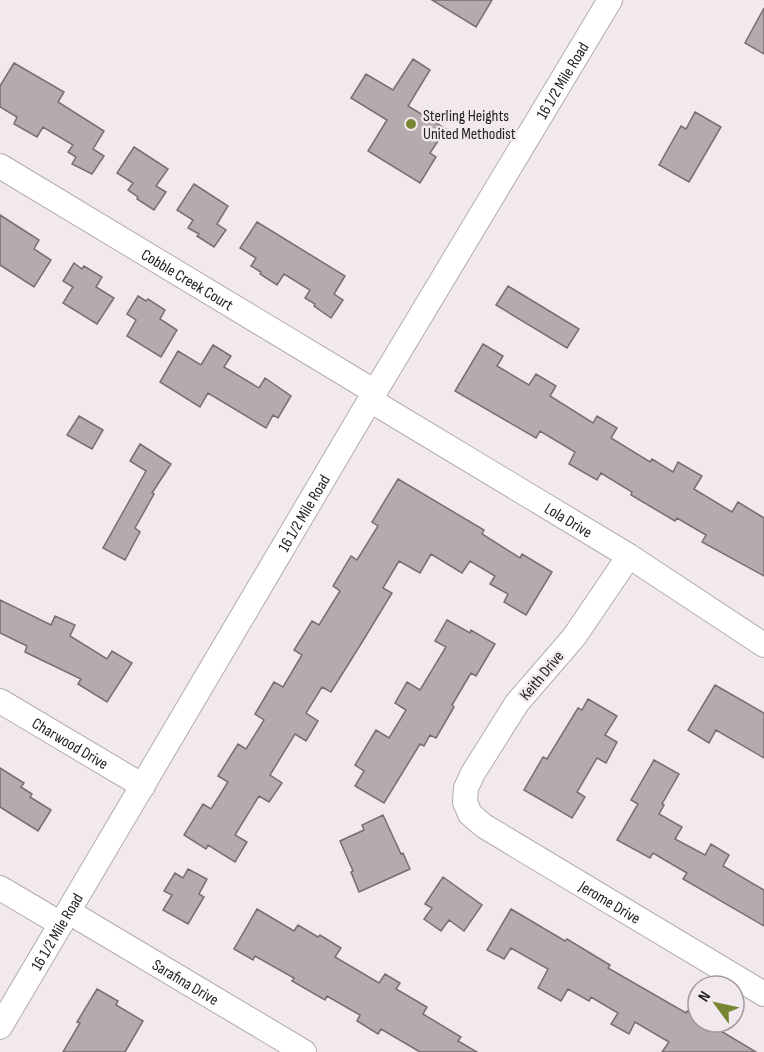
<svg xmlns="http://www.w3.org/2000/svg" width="764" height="1052" font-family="'Sofia Sans Condensed',sans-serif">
	<rect width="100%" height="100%" fill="#f2e9ef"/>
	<path fill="#b4abac" stroke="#776e6f" stroke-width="1.5" d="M432 0H492L476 27Z
		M764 8V54L745 43Z
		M413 59 430 70 408 106 446 129 430 153 436 157 420 183 368 151 387 120 351 98 366 74 393 90Z
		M14 63 64 92 58 102 104 131 93 149 104 156 92 174 72 164 76 157 68 152 73 145 43 127 37 137 14 124 17 117 0 107V86Z
		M695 112 721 127 689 182 659 165 681 126 686 129Z
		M134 147 168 169 156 186 166 192 154 210 137 199 138 197 128 190 133 183 117 173Z
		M194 184 228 206 217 224 226 230 214 247 197 236 199 234 188 228 193 220 177 210Z
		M0 215 39 240 34 249 51 260 34 287 0 265Z
		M257 222 345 276 334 294 343 300 331 318 314 306 315 304 305 298 310 290 284 274 277 285 260 274 261 272 251 266 256 258 240 248Z
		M74 263 82 269 84 266 102 277 96 287 114 298 97 324 63 303 73 287 63 281Z
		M508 286 579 329 567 348 496 305Z
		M138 296 146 301 148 299 165 310 160 319 177 330 161 357 127 336 136 320 127 314Z
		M483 344 503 356 497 366 529 385 536 374 556 386 550 396 593 423 597 416 617 428 611 438 650 462 652 459 673 472 678 462 702 476 694 489 732 512 738 502 764 518V576L702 542 706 535 677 518 675 521 631 495 632 492 601 473 597 480 569 464 575 452 540 431 536 438 455 391Z
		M213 345 231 356 224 367 259 388 265 378 291 396 278 418 273 415 266 428 208 393 200 407 160 382 178 351 201 365Z
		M79 416 103 430 92 449 67 435Z
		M140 444 171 464 152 493 154 494 135 528 140 532 125 560 103 548 146 471 130 461Z
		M398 479 484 530 482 534 520 558 522 554 552 572 526 615 504 602 508 594 490 584 495 576 470 561 462 573 431 554 420 573 399 561 383 588 392 593 364 639 331 692 322 687 306 713 318 721 306 741 295 734 270 775 282 783 269 802 259 796 235 835 247 842 235 862 208 845 206 849 184 835 203 804 211 809 228 782 218 776 238 744 246 749 264 720 255 714 274 682 283 687 302 655 294 650 312 621 319 625 340 591 333 586 351 556 357 560 378 526 372 522Z
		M0 600 51 625 55 616 75 625 70 636 107 659 112 651 132 663 107 702 78 684 81 679 25 652 27 646 0 633Z
		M447 620 470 633 471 630 495 644 476 676 471 673 452 705 454 707 436 738 430 735 424 746 420 744 384 803 355 786 364 771 355 765 376 730 389 738 406 710 395 703 407 682 420 690 446 647 435 641Z
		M715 685 764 713V758L716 730 709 743 688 730Z
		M588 699 617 716 605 735 617 742 606 763 597 758 577 792 585 797 572 818 524 790 543 757 547 759 578 708 582 710Z
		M654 760 679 774 662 804 664 805 659 814 682 827 675 839 705 855 711 844 729 855 723 866 764 890V926L683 879 687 873 653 853 650 858 617 840 638 804 631 800Z
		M0 768 24 783 21 787 32 794 30 797 51 810 38 831 0 807Z
		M383 815 401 854 403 853 410 869 359 892 351 872 353 871 340 841 364 830 362 825Z
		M188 869 207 879 199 894 204 897 188 924 163 910 172 895 164 891 175 873 183 878Z
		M443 877 482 905 464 931 449 920 441 931 424 919 432 908 425 904Z
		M257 909 294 931 298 925 318 937 320 935 341 948 335 957 379 983 385 974 400 983 396 989 427 1007 423 1014 461 1037 458 1041 477 1052H420L381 1029 378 1034 357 1021 360 1015 327 996 325 1000 292 981 294 978 255 956 253 960 234 949Z
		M511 909 565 941 567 939 610 965 608 968 686 1013 687 1011 698 1017V1022H706L756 1052H662L669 1042 635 1022 629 1034 611 1024 618 1013 591 997 589 1001 568 989 561 1001 538 988 548 969 511 948 504 959 487 950Z
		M97 989 118 1001 116 1005 143 1021 125 1052H63L80 1023 77 1022Z"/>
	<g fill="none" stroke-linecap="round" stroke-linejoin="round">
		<g stroke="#b3abb0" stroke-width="26">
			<g id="minor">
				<path id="s1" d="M0 166 375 392"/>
				<path id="s2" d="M370 400 629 556 764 645"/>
				<path id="s3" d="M629 556 574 637 517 703 473 773 466 788 465 802 470 814 484 826 764 994"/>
				<path id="s4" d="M0 701 143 786"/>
				<path d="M0 888 61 924"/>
				<path id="s5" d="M69 912 304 1052"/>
				<path id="s6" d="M0 1027 370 400 610 0"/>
			</g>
		</g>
		<use href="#minor" stroke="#fff" stroke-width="24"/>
	</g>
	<circle fill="#778635" stroke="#f2e9ef" stroke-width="2" cx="411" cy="124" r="6"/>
	<g text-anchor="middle" stroke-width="5" stroke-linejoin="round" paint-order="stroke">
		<g font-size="16" fill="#242123" stroke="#f2e9ef">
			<text dy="6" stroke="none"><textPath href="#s6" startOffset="1101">16 1/2 Mile Road</textPath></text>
			<text dy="6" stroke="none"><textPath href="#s1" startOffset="219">Cobble Creek Court</textPath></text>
			<text dy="6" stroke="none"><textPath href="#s6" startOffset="597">16 1/2 Mile Road</textPath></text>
			<text dy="6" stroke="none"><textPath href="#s2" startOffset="232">Lola Drive</textPath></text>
			<text transform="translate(541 675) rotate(-50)" y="6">Keith Drive</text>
			<text dy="6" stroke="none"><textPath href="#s4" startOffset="82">Charwood Drive</textPath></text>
			<text dy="6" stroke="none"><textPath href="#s3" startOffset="477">Jerome Drive</textPath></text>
			<text dy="6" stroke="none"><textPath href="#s6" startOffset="111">16 1/2 Mile Road</textPath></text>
			<text dy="6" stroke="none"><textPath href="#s5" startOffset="136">Sarafina Drive</textPath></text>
		</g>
		<g font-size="16" fill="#242123" stroke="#f2e9ef" text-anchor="start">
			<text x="423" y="121">Sterling Heights<tspan x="423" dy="18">United Methodist</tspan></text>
		</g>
	</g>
	<g transform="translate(716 1004) rotate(303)"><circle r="28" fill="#f2e9ef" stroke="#a0999d" stroke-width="1.5"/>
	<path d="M0-4.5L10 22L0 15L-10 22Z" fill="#778635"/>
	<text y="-9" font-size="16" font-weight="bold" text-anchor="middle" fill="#242123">N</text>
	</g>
</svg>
